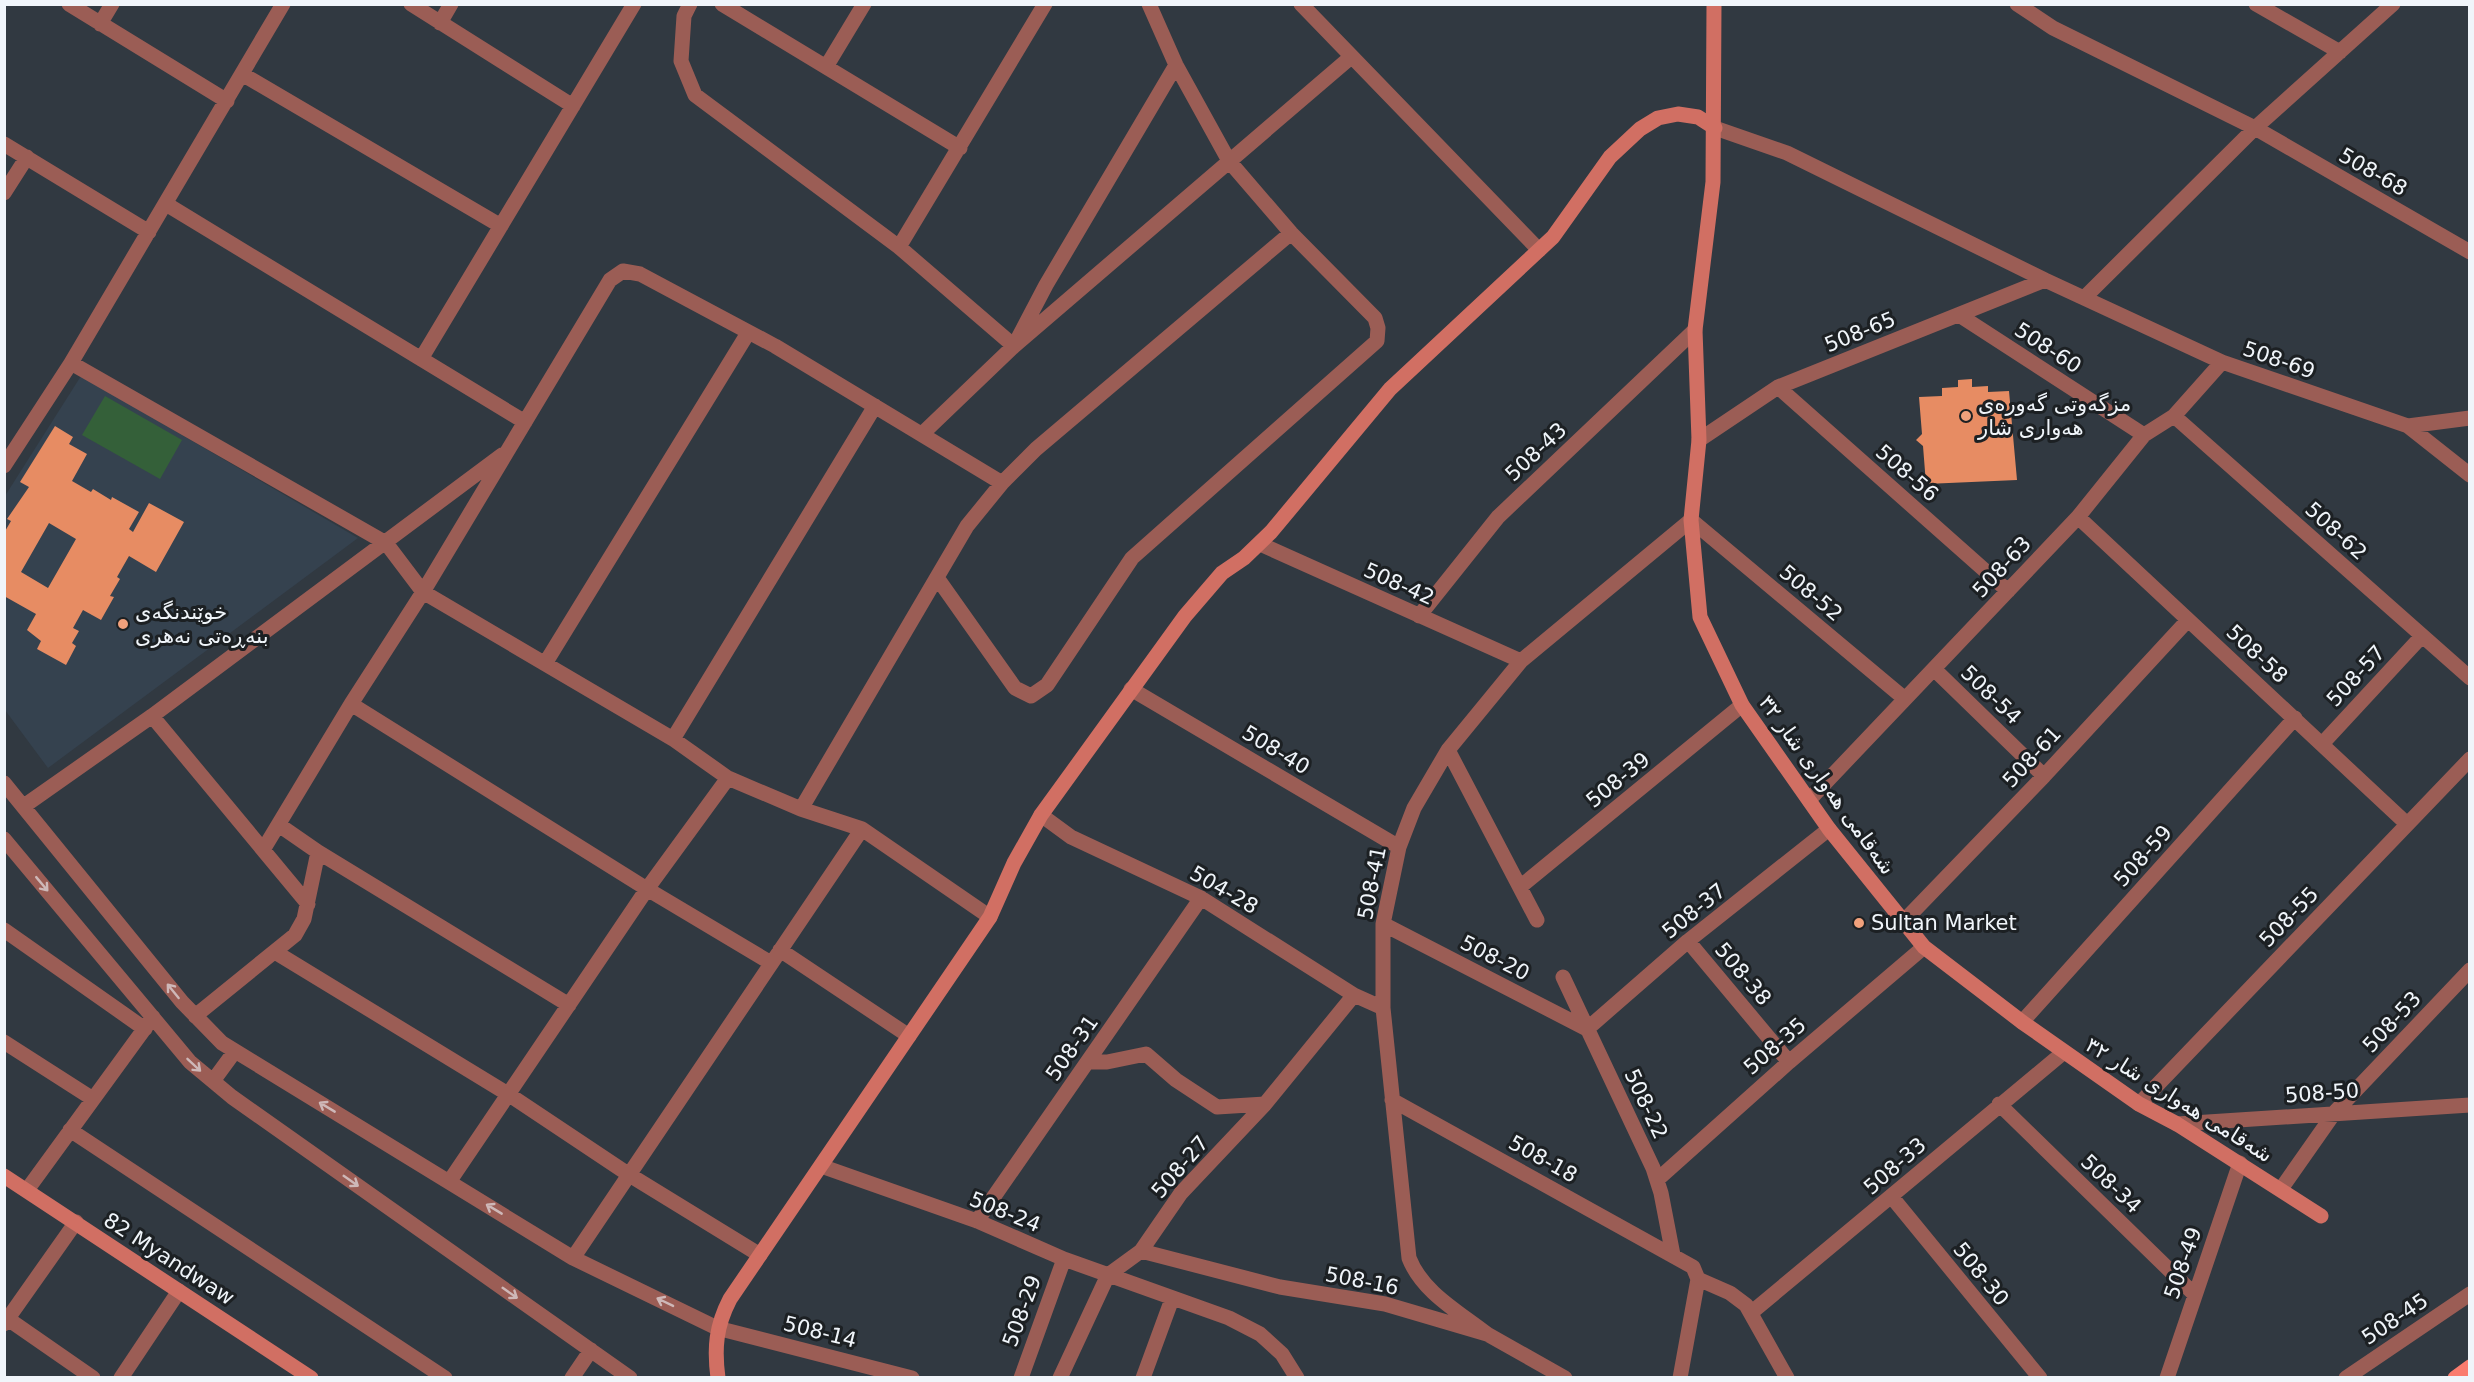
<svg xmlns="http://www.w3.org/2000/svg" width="2474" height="1382" font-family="'DejaVu Sans','Noto Sans Arabic',sans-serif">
	<rect width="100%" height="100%" fill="#313941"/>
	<path fill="#35424f" d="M81 376 358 538 48 768 5 710V496Z"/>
	<path fill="#346039" d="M105 396 182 440 160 479 82 435Z"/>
	<path fill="#e78c63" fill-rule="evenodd" d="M1972 379V387L1988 386V392L2009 391 2017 480 1926 484 1923 446 1916 440 1922 434 1919 397 1942 396V388L1958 387V380Z
		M55 426 73 437 69 444 87 454 72 481 91 492 93 489 111 500 112 497 139 512 129 529 133 532 149 503 184 522 156 572 129 556 117 577 120 579 110 596 114 597 101 620 83 610 73 628 79 631 72 643 76 646 66 665 37 649 41 641 27 630 36 614 4 596V533L11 521 7 519 29 487 20 482ZM49 523 76 539 48 588 21 572Z"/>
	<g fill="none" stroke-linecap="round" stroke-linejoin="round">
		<path stroke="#9b5d55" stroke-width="15" d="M69 4 227 101
			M411 4 573 106
			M690 4 684 16 681 61 695 95 899 247 1014 346 1351 57
			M722 4 960 148
			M1301 4 1539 250
			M2017 4 2053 28 2255 128 2470 252
			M2256 4 2340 52
			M440 23 451 4
			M100 24 112 4
			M826 67 864 4
			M242 74 501 226
			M1715 128 1787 153 2045 280 2222 362 2408 426 2470 418
			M4 144 149 232
			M4 193 27 157
			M166 204 525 422
			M899 247 1045 4
			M2085 297 2255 128 2393 4
			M1959 315 2144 435
			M421 359 634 4
			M71 363 386 543 423 592 673 739 728 778 801 809 862 829 990 917
			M1778 387 2008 591
			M2174 416 2470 678
			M2408 426 2470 475
			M922 434 1014 346 1046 285 1176 65
			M1699 440 1778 387 2045 280
			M4 466 71 363 283 4
			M2078 517 2407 824
			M1260 544 1521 661
			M938 579 1015 688 1031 696 1047 685 1132 558 1377 341 1378 328 1375 318 1291 233 1229 161 1176 65 1149 4
			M1419 616 1498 517 1695 330
			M546 662 748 333
			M1934 669 2044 776
			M1131 689 1399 847
			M351 704 647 889 771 963
			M152 716 308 904
			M673 739 875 406
			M2322 744 2422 636
			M1448 750 1537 920
			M4 783 182 1002 222 1043 573 1258 717 1328 912 1378
			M1809 800 2078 517 2144 435 2174 416 2222 362
			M24 806 152 716 502 455
			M801 809 967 526 1002 483 1036 449 1291 233
			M1041 815 1071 837 1201 898 1354 995 1383 1008
			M279 825 318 852 569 1005
			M4 839 190 1062 232 1097 630 1378
			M263 850 351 704 423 592 610 280 623 271 640 274 775 346 1002 483
			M1520 887 1742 705
			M1903 922 2044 776 2188 620
			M1383 924 1587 1029 1688 941 1829 829
			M4 930 145 1029
			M1688 941 1789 1062
			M780 950 909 1036
			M275 952 508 1094 628 1174 760 1255
			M1563 977 1653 1168 1661 1193 1673 1255
			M195 1016 295 935 304 919 318 852
			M2022 1022 2295 718
			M4 1042 93 1099
			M1088 1062H1107L1146 1054 1176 1080 1217 1107 1265 1104
			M213 1081 235 1051
			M1392 1100 1693 1267 1698 1279 1680 1378
			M1999 1104 2194 1294
			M2139 1104 2470 759
			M2177 1124 2470 1105
			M70 1130 445 1378
			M821 1166 977 1221 1064 1259 1229 1318 1260 1334 1282 1354 1297 1378
			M1657 1180 1789 1062 1924 947
			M449 1182 647 889 728 778
			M2281 1189 2335 1112 2470 970
			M27 1190 153 1017
			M1891 1196 2040 1378
			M977 1221 1201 898
			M1141 1251 1280 1287 1385 1304 1487 1334 1565 1378
			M573 1258 862 829
			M1698 1279 1730 1293 1746 1305 1787 1378
			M1752 1312 2064 1052
			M8 1319 93 1378
			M4 1324 76 1222
			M1487 1334C1459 1312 1422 1292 1409 1258L1383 1008V924L1399 847 1414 808 1448 750 1521 661 1691 520 1905 699
			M121 1378 179 1291
			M572 1378 591 1350
			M1021 1378 1064 1259
			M1060 1378 1108 1275 1141 1251 1181 1193 1265 1104 1354 995
			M1143 1378 1172 1299
			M2167 1378 2240 1163
			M2346 1378 2470 1294"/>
		<path stroke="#d16f63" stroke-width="15" d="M1714 4 1713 182 1695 330 1699 440 1691 520 1700 617 1742 705 1829 829 1924 947 2022 1022 2139 1104 2177 1124 2321 1216
			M4 1176 311 1378
			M718 1378C714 1348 716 1326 730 1299L990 917 1014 863 1041 815 1185 616 1222 573 1244 558 1271 532 1390 389 1553 237 1610 157 1640 129 1658 118 1678 114 1698 117 1715 128"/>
		<path stroke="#fa7c6e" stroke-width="15" d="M2455 1378 2470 1367"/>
	</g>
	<defs><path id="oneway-shaft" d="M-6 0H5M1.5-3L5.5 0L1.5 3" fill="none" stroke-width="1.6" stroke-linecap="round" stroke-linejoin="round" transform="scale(1.5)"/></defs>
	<g stroke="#ceb8b8">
		<use href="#oneway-shaft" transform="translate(42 884) rotate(50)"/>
		<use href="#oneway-shaft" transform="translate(173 991) rotate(-129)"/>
		<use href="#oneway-shaft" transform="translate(194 1065) rotate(43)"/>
		<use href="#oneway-shaft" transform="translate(327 1107) rotate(-149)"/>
		<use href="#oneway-shaft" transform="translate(351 1181) rotate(35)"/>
		<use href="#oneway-shaft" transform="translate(494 1209) rotate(-149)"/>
		<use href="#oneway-shaft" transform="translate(510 1293) rotate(35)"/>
		<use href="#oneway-shaft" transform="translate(665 1302) rotate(-154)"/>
	</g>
	<g fill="#f1a17c" stroke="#1c2023" stroke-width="2">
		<circle cx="1966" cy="416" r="6"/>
		<circle cx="123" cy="624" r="6"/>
		<circle cx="1859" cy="923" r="6"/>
	</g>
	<g text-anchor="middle" stroke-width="6" stroke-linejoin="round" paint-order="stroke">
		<g font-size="21" fill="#f0f5fa" stroke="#1c2023">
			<text transform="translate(2373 172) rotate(30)" y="7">508-68</text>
			<text transform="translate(1860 332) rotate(-22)" y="7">508-65</text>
			<text transform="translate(2048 348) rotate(33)" y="7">508-60</text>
			<text transform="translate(2279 360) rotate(19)" y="7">508-69</text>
			<text transform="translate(1536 452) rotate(-43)" y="7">508-43</text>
			<text transform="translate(1907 473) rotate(41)" y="7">508-56</text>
			<text transform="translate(2336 531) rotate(42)" y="7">508-62</text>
			<text transform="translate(2002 567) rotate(-47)" y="7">508-63</text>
			<text transform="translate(1399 584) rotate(24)" y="7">508-42</text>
			<text transform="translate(1811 593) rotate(40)" y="7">508-52</text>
			<text transform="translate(2257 654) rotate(43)" y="7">508-58</text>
			<text transform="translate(2356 676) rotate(-47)" y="7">508-57</text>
			<text transform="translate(1991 695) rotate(44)" y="7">508-54</text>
			<text transform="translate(1276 750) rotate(31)" y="7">508-40</text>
			<text transform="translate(2032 757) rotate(-47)" y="7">508-61</text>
			<text transform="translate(1618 780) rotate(-39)" y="7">508-39</text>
			<text transform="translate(1827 785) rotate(54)" y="7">شەقامی هەواری شار ٣٢</text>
			<text transform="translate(2143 856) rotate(-48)" y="7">508-59</text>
			<text transform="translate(1372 883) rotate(-79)" y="7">508-41</text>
			<text transform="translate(1224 890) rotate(30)" y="7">504-28</text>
			<text transform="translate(1694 911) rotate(-39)" y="7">508-37</text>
			<text transform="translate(2289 917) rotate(-46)" y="7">508-55</text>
			<text transform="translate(1495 958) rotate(27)" y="7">508-20</text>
			<text transform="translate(1743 974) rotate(50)" y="7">508-38</text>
			<text transform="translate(2392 1022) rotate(-47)" y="7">508-53</text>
			<text transform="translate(1775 1046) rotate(-41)" y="7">508-35</text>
			<text transform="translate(1072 1048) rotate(-55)" y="7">508-31</text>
			<text transform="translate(2322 1093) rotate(-4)" y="7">508-50</text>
			<text transform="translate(2179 1100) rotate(32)" y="7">شەقامی هەواری شار ٣٢</text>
			<text transform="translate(1646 1104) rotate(65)" y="7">508-22</text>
			<text transform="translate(1543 1159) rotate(29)" y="7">508-18</text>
			<text transform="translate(1895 1166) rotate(-41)" y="7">508-33</text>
			<text transform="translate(1180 1167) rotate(-49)" y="7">508-27</text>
			<text transform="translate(2111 1184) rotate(44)" y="7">508-34</text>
			<text transform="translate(1005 1212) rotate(22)" y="7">508-24</text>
			<text transform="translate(169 1259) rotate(33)" y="7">82 Myandwaw</text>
			<text transform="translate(2183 1263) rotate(-71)" y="7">508-49</text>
			<text transform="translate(1981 1274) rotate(51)" y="7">508-30</text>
			<text transform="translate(1362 1281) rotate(11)" y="7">508-16</text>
			<text transform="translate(1022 1311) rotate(-70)" y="7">508-29</text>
			<text transform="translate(2395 1319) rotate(-34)" y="7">508-45</text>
			<text transform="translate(820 1332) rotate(14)" y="7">508-14</text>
		</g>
		<g font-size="21" fill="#f0f5fa" stroke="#1c2023" text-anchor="start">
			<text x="1978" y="411">مزگەوتی گەورەی<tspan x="1978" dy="24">هەواری شار</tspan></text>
			<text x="135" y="619">خوێندنگەی<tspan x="135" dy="24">بنەڕەتی نەهری</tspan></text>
			<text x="1871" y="930">Sultan Market</text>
		</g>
	</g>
	<rect width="2474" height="1382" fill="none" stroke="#f0f5fa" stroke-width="12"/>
</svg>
